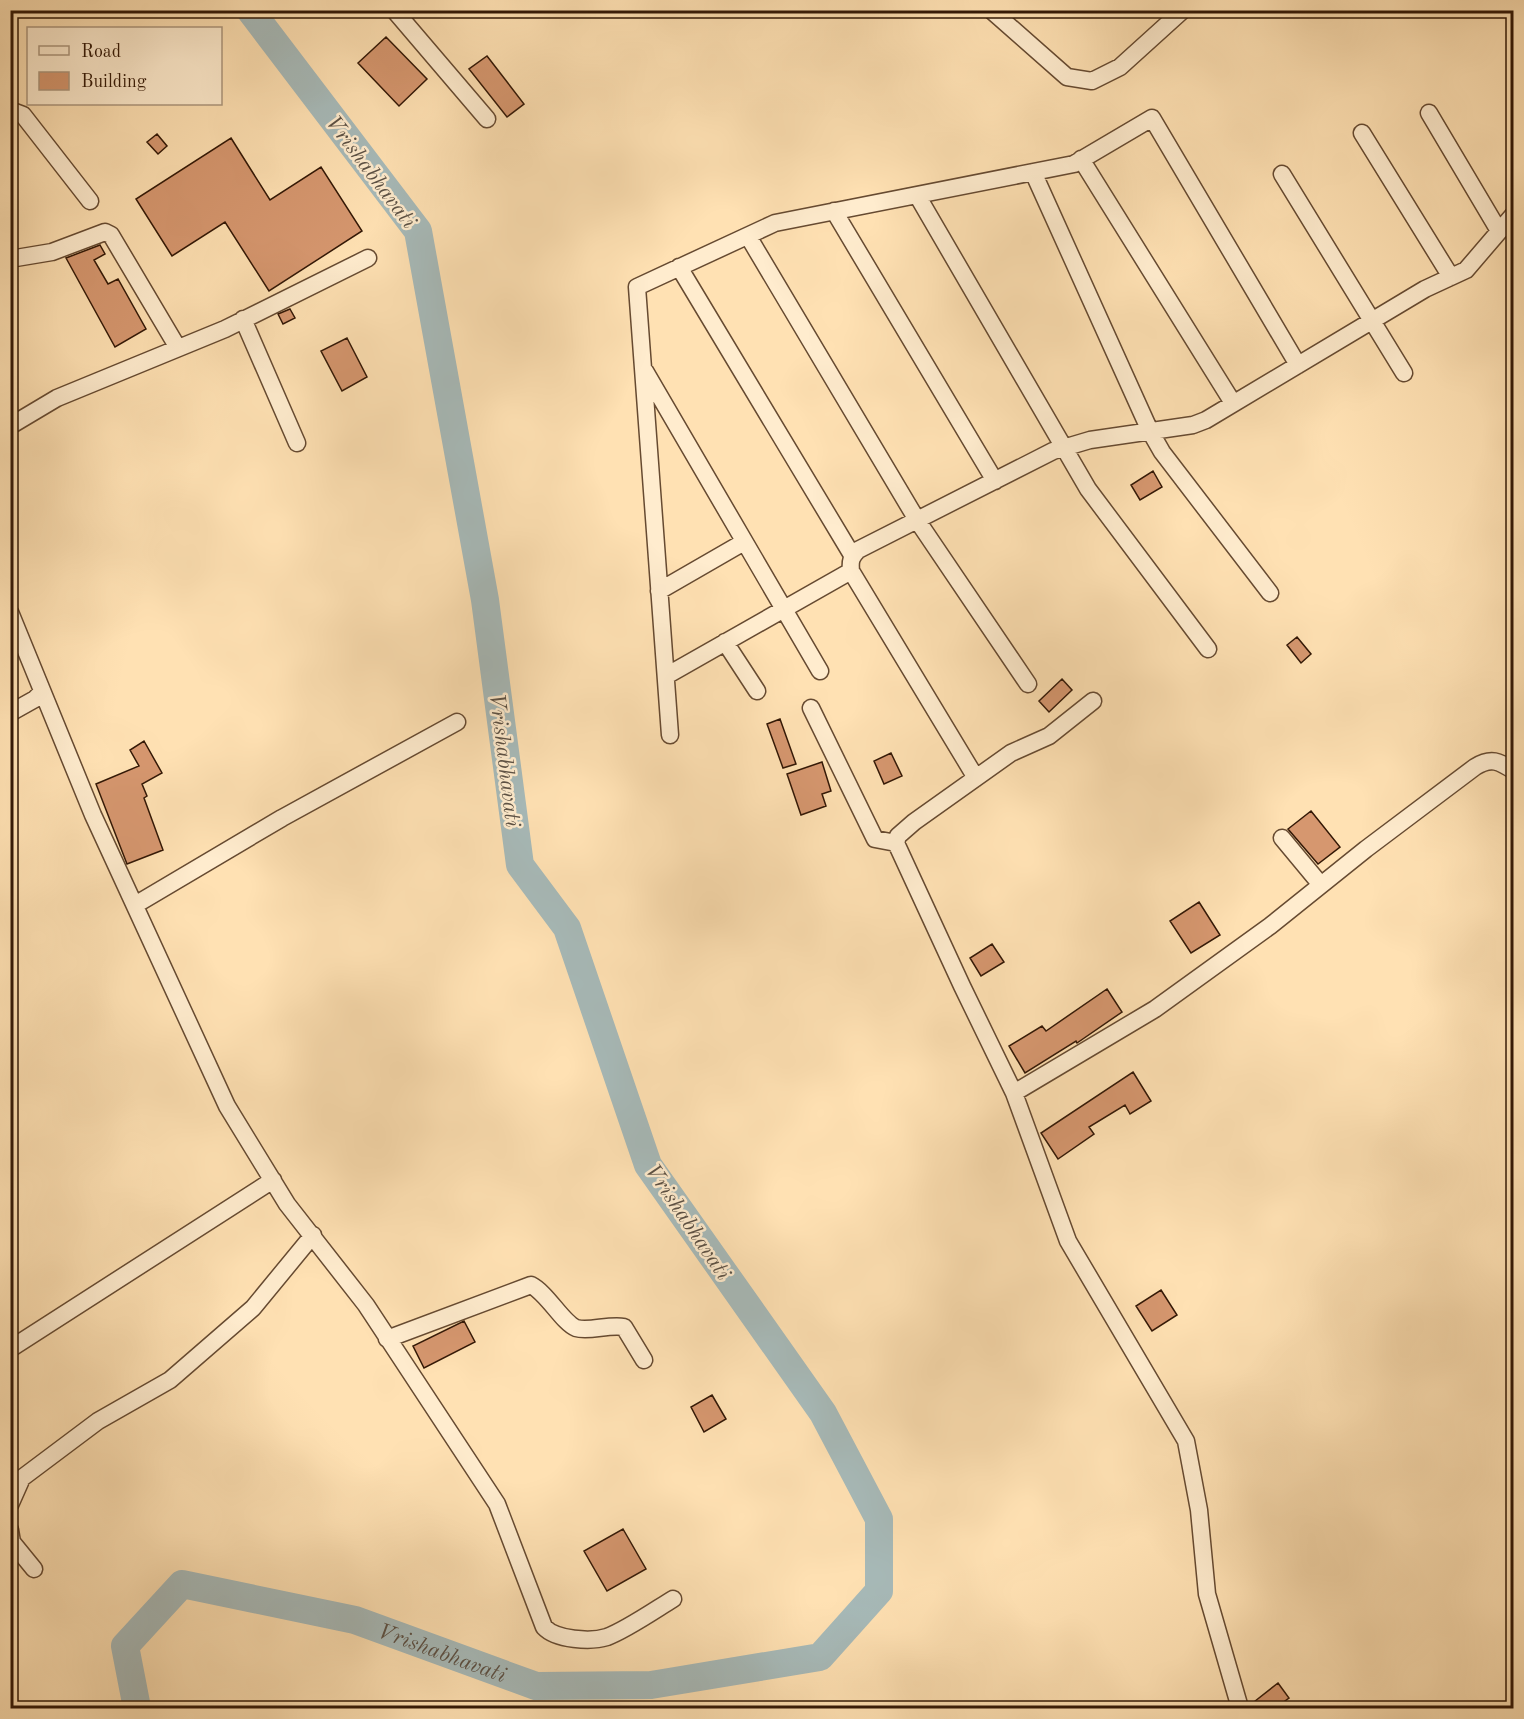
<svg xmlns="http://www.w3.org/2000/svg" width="1524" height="1719" font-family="'Old Standard TT',serif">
	<rect width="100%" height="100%" fill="#ffe1b3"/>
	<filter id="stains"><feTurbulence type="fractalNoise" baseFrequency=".00333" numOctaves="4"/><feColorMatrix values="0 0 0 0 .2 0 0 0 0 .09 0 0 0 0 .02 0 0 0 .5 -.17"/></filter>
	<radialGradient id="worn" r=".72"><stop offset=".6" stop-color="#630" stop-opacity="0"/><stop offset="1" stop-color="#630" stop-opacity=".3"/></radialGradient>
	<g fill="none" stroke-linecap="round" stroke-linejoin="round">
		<path stroke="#a7bab9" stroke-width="28" id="s1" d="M137 1708 125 1646 182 1584 355 1620 536 1686 651 1685 820 1657 879 1591V1519L823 1413 648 1165 567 928 520 865 485 600 418 231 250 10"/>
	</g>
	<path fill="#d6976f" stroke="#331806" stroke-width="1.5" d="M386 37 427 79 399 106 358 63Z
		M487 56 524 104 507 117 469 69Z
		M157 134 167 146 158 154 147 142Z
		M231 138 270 200 321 167 362 231 269 291 225 222 172 256 136 199Z
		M100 245 105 254 94 260 108 284 118 279 146 329 115 347 66 258Z
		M290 309 295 318 283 324 278 314Z
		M347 338 367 377 342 391 321 351Z
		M1153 471 1162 487 1140 500 1131 485Z
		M1297 637 1311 654 1301 663 1287 645Z
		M1062 679 1072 690 1049 712 1039 701Z
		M780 719 796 764 783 768 767 724Z
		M144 741 162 773 142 784 147 796 144 798 163 850 127 864 96 784 139 766 130 750Z
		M891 753 902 776 884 784 874 761Z
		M822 762 831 791 822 794 826 806 801 815 787 774Z
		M1311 811 1340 847 1318 864 1288 829Z
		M1199 902 1220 935 1191 953 1170 921Z
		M992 944 1004 962 981 976 970 958Z
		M1107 989 1122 1012 1077 1043 1076 1041 1025 1073 1009 1046 1042 1026 1046 1031Z
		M1133 1072 1151 1101 1130 1114 1125 1105 1089 1127 1094 1134 1058 1159 1041 1133Z
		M1161 1290 1177 1315 1152 1331 1136 1306Z
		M464 1321 475 1342 424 1368 413 1346Z
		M712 1395 726 1419 704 1432 691 1407Z
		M623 1529 646 1569 607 1591 584 1551Z
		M1278 1683 1289 1698 1275 1708H1250V1705Z"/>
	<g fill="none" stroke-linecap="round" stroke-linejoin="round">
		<g stroke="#664a31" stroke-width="19">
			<path id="minor" d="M394 10 487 119
				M991 10 1067 77 1092 81 1120 67 1183 10
				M1429 113 1499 231
				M10 114 15 112 23 115 90 201
				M1362 133 1451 277
				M1081 159 1233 403
				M1033 172 1150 431 1162 452 1270 593
				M1282 174 1404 373
				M917 195 1088 489 1208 649
				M834 211 995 481
				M748 236 917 520 1028 684
				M10 259 52 252 105 232 111 235 178 348
				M679 267 852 555
				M243 319 297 443
				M645 371 820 671
				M10 426 57 398 225 329 368 258
				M659 591 744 542
				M10 612 93 815 227 1106 287 1204 366 1305 497 1504 544 1627C556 1640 591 1642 607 1637 626 1630 655 1610 673 1599
				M725 642 757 691
				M666 676 851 571
				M1093 701 1049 736 1011 753 914 822 898 836 896 843 962 986 1014 1093 1068 1241 1186 1441 1199 1510 1207 1594 1240 1708
				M811 708 875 839 896 843
				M10 713 35 699 42 692
				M670 735 637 287 775 223 1074 164 1152 118 1298 365
				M976 778 851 571C850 561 851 557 858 550L1053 451 1090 440 1193 425 1206 420 1425 289 1466 270 1514 214
				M1282 838 1321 885
				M135 905 282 818 457 722
				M1014 1093 1155 1009 1270 926 1366 849 1475 767C1491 757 1499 761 1514 771
				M387 1339 531 1285C547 1293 563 1323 576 1328 589 1332 609 1324 624 1327L644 1360
				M10 1349 273 1180
				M10 1505 22 1478 98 1421 170 1380 253 1308 313 1235
				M10 1530 12 1542 34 1569"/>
		</g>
		<use href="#minor" stroke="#ffecce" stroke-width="16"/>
	</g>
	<g text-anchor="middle" stroke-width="5" stroke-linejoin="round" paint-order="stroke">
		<g font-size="22" font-style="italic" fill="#5c5145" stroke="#ffecce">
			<text transform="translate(372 171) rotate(53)" y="8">Vrishabhavati</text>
			<text transform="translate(506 760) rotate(83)" y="8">Vrishabhavati</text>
			<text transform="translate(689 1221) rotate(56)" y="8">Vrishabhavati</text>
			<text dy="8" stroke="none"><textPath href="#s1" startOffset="417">Vrishabhavati</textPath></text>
		</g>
	</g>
	<rect width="1524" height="1719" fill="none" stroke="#ffe1b3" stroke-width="36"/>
	<rect x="12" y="12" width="1500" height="1695" fill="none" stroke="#331806" stroke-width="3"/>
	<rect x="18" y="18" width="1488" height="1683" fill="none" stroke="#331806" stroke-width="1.5"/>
	<rect x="27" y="27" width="195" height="78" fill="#ffecce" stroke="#ad977e" stroke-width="1.5"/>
	<rect x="39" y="46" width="30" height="9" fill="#ffecce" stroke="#ad977e" stroke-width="1.5"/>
	<text x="81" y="57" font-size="18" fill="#331806">Road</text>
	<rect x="39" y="72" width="30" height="18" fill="#d6976f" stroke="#ad977e" stroke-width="1.5"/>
	<text x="81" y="87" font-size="18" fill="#331806">Building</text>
	<rect width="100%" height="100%" filter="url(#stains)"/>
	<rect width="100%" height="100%" fill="url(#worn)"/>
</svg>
